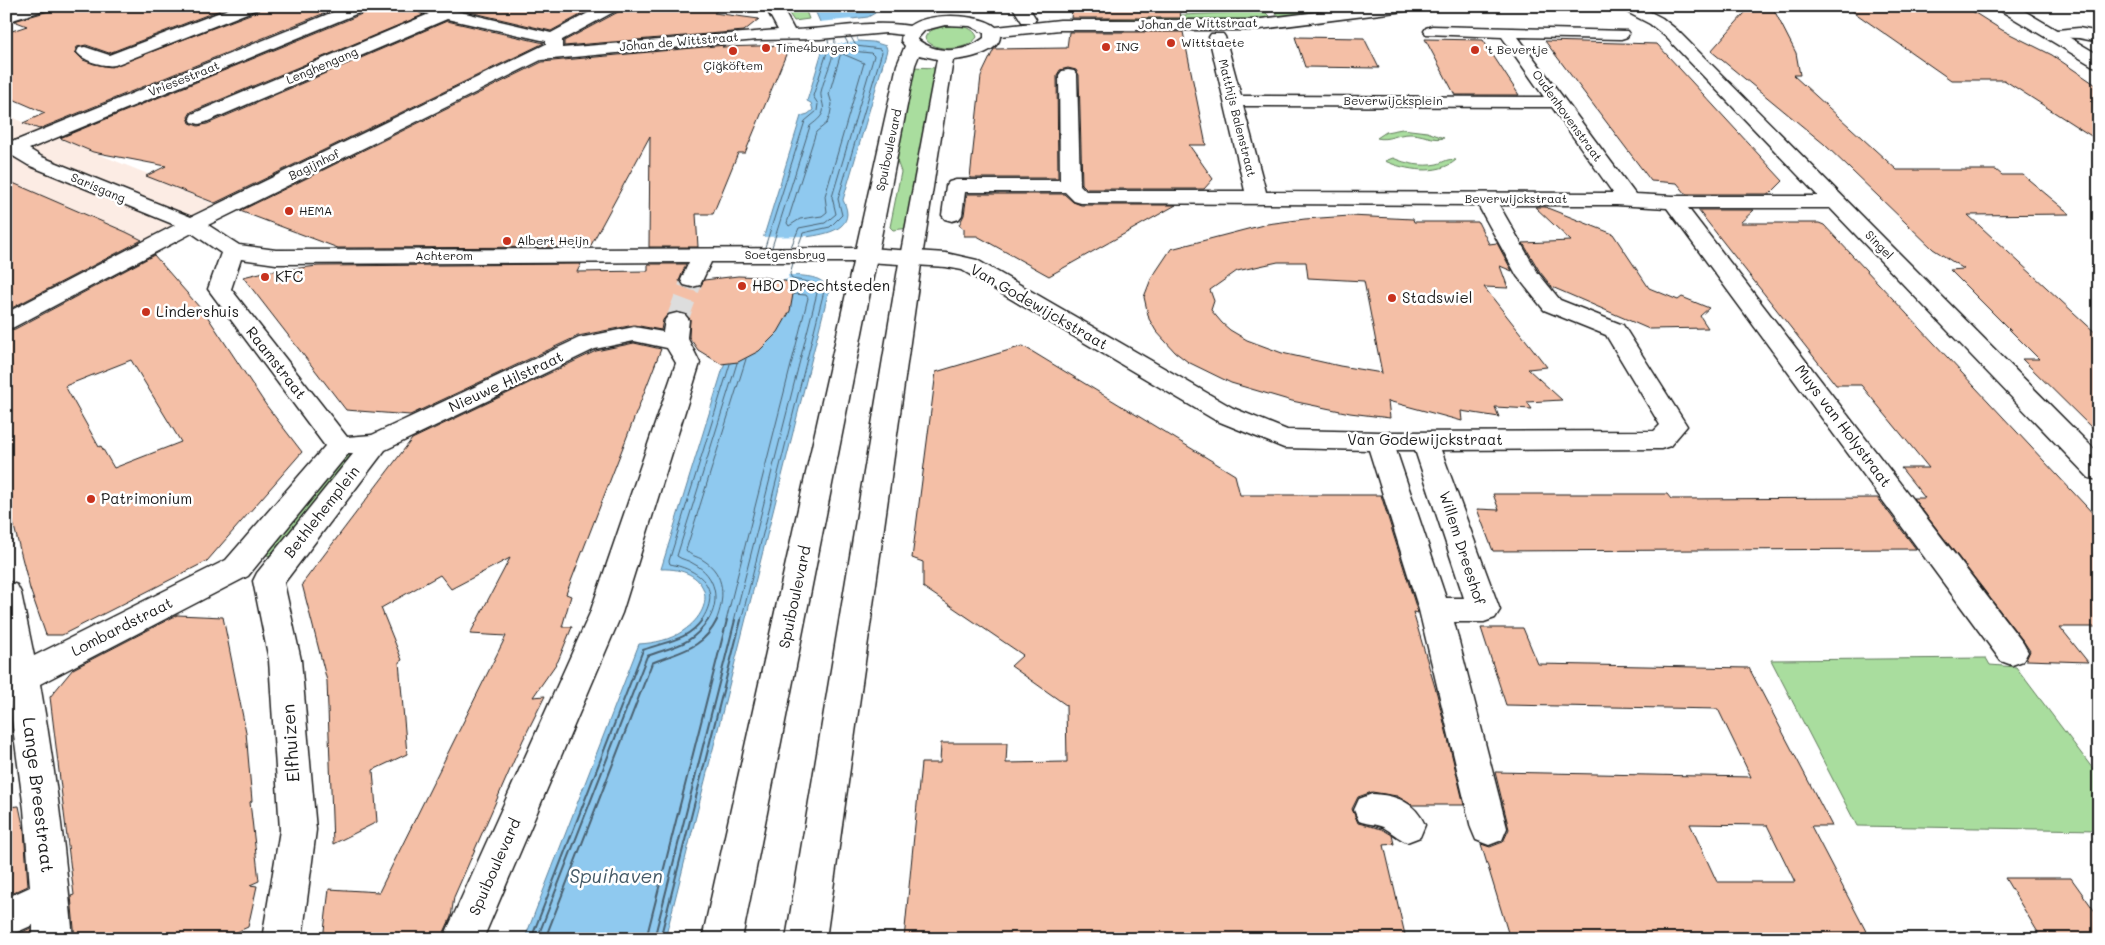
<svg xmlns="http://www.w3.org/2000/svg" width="2105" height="945" font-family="Mali,sans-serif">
	<rect width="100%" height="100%" fill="#fff"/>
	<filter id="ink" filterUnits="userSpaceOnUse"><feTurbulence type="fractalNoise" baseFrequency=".02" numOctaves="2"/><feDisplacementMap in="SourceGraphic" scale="10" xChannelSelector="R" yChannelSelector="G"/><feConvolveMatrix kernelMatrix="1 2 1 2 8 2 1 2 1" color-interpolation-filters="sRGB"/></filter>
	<g filter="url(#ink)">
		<path fill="#fcece4" d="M6 112 18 120 48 134 148 174 146 176 224 208 155 245 24 188 6 180Z"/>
		<path fill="#a9dd9e" stroke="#627c5d" d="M784 6H804L809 19 794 21Z
			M1304 6H1392L1284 20 1273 10Z
			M1264 11 1274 21 1085 22 1082 20Z
			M947 26C957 26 973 25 977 37 969 51 933 53 925 38 928 29 938 28 947 26Z
			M912 67 937 68 909 228 893 230 890 227 901 172 894 153Z
			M1402 129 1427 132 1444 138C1434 141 1420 133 1409 134 1397 134 1388 141 1377 138L1386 132Z
			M1393 158C1407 164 1422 167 1437 164 1445 162 1447 158 1456 160 1438 176 1405 170 1385 161Z
			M341 453H357L272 556 260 554Z
			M1986 658 1990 665 2016 667 2099 777V830L1857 826 1771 660Z"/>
		<path fill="#8fc9ef" stroke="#61849b" d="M813 6H849V10L874 9 875 13 868 17 852 19 858 41 873 42 886 46 887 50 843 200C858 229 827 234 806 237L795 275C809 277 822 276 829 290L665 939H518L525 938 639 644C655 643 670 640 683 631 721 605 707 567 661 569L801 116 808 114 813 110 811 103 807 101 824 45 820 22Z"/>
		<path fill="#fff" d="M853 19 858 42 822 45 818 22Z
			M808 236 797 275H788L789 279 768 283 769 278 748 276 760 237Z"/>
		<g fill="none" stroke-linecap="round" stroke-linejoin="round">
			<path stroke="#4a6170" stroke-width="1" d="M843 54 864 63 825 196 827 212 822 216 800 219 789 226 787 223 816 132 827 123 830 115 832 104 829 94 840 56Z
				M765 247 805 121 817 111 818 104 813 96 829 46 828 40
				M772 247 810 126C815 122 821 118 823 112 825 105 820 99 821 92 825 74 835 58 835 39
				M791 247 799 228 825 223 836 214 832 197 874 56 871 53 852 51 845 38
				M798 247 803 233 830 227 842 215 838 199 882 52 880 49 856 46 851 37
				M701 621C723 589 701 570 670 564L669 561 730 364
				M708 621C721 601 716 575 694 564 689 560 682 560 677 556L737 363
				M716 621C725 599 726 574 703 560 697 556 690 556 686 550L746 359
				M726 621 808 298 806 295 794 294
				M734 621 817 293 810 288 796 287
				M741 621 824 291 814 283 792 279 790 274 793 263"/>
			<path stroke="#4a6170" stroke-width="2" d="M531 939 643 650C666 641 687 641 702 620
				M537 939 647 656C674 646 691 646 708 620
				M545 939 652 663C680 651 702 650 717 620
				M646 939 727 620
				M654 939 735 620
				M660 939 741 620"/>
		</g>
		<path fill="#f4bfa6" stroke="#1c1c1c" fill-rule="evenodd" d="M52 6H230L109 53 86 45 77 47 75 52 83 60 94 64 111 67 258 11 261 6H342L39 129 23 123 45 113 6 96V33L27 26 14 21 49 11Z
			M372 6H418L416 10 423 15 191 112 188 117 190 123 198 126 207 124 447 21 544 43 215 203 146 176 166 166 93 152 60 138 369 11Z
			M444 6H597L551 31Z
			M623 6H724L714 13 759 19 744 31 564 46V41L620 11Z
			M1148 6H1179L1181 18H1071L1072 9Z
			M1751 6H1772L1796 53 1800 75H1793L1897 170H1996L2002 175H2023L2070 214 1968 215 2099 336V435L2022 359H2039L1950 270 1964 269 1933 249 1824 144 1711 51Z
			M1845 6H1964L2002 30 2052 55 2099 87V141L2004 80H1951Z
			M1069 32H1183L1206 145H1189L1213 179 1204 189H1087L1082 184 1079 75 1076 70 1068 68 1060 70 1057 75 1058 178H970L981 76 994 49 1067 48Z
			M1295 37 1364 38 1379 68 1305 67Z
			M1425 39 1483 40 1519 95H1455Z
			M1545 41 1657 44 1783 181 1770 194H1686L1677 183 1651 181Z
			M726 45 722 47 790 45 745 153H738L713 214H696L698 247H649L650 136 590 247 338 248 240 211 542 62Z
			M6 180 126 232 142 240 6 311Z
			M967 194H1064L1073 202 1081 205H1176L1049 276 977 236H964V229L959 225 964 215Z
			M1535 207H1545L1613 234 1649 288 1678 300 1682 297 1709 308 1700 316 1708 328 1649 329 1552 287 1540 272 1523 243 1571 241Z
			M1698 210H1754L1740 223H1819L1824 225 2099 520V627H2060L2088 662 2026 660 2030 651 2024 642 1913 498H1925L1901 468H1929L1861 385H1836Z
			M1350 216 1413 219 1414 222H1478L1489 244 1497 243 1512 271 1500 266 1508 288 1484 287 1547 367 1528 369 1562 400 1527 402 1532 409 1495 407 1499 417 1461 411 1462 421 1388 401 1390 418 1350 413 1292 401 1231 383 1188 362 1175 352 1156 331 1149 319 1144 297 1151 279 1171 249 1267 224 1305 219ZM1278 262H1306L1308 278 1364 281 1382 373 1340 366 1282 353 1247 340 1230 330 1222 323 1211 310 1214 301 1210 290 1237 271Z
			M154 255 207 316 266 405 302 452 207 561 62 635H46L30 589 6 495V331L15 329ZM131 360 181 442 114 468 101 446 99 447 65 386Z
			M581 264 577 272 648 271V264H686L679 281 684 287 692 289 700 287 704 280 738 276 763 277 795 283 790 311 778 332 759 351 738 362 721 364 698 350 689 337 690 319 685 313 677 311 668 314 663 320 661 330 634 325 578 336 410 415 346 410 243 277 264 272 318 266Z
			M634 343 661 349 566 594 571 596 562 627H572L558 661 533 697 545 696 523 740 454 897 451 917 441 939H323L329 889 379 892 506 636 470 634 510 558 451 589 440 575 381 608 402 660 399 662 407 754 373 770 377 822 333 844 327 681 302 584 412 439 596 351Z
			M1023 346 1235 475 1240 495H1381L1417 610 1418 613 1413 612 1437 694 1464 805H1412L1397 796 1372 792 1358 797 1352 809 1358 823 1382 829 1392 835 1394 844 1384 845 1406 939H904L921 763H940L941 743H1007L1006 763 1067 762 1066 705 1011 666 1023 655 923 587V562L912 558 936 372Z
			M1493 494H1667L1671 499 1878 498 1916 549 1493 551 1477 509 1499 510Z
			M177 615 223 617 246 732 252 801 250 802 259 881 250 885 257 886 248 927 221 939H75L71 896 74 895 50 697 73 669Z
			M1481 628H1523L1538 664 1749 668 1832 826H1811L1870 939H1510L1481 844 1490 847 1503 842 1509 829 1495 772 1751 777 1718 709 1506 705ZM1690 824 1767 825 1795 882H1717Z
			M19 806 24 830 28 886 6 896V807Z
			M2005 878H2071L2099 917V939H2042Z
			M31 928V939H6H7Z"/>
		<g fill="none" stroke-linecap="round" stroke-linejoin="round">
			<path stroke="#ddd" stroke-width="22" stroke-dasharray="22 11" stroke-linecap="butt" d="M677 320 692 280"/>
			<g stroke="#1c1c1c" stroke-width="3">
				<path id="street" d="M25 6H50L48 9 6 22V12Z
					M236 6H259L257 9 115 65C105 67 83 61 77 52L79 48 85 47 109 55Z
					M348 6H370L368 9 29 149 42 157 191 217 546 44V41L447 19 206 122 199 124 192 122 190 118 192 114 429 14 420 12 418 9 420 6H435L551 33 601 6H621L619 9 562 40V48L778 30 765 6H781L794 30C835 29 879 18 919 28L921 31 919 34 913 36 886 33 820 39 757 40 541 60 208 225 239 245 276 250 867 248 946 253 977 260 1233 408 1287 430 1380 432 1654 431 1660 425 1606 335 1544 310 1517 276 1478 205 1081 203 1074 201 1065 192H965L962 215 959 219 952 221 945 219 942 215 946 186 949 182 956 180H1060L1059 75 1062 71 1068 70 1074 71 1077 75 1080 185 1086 191H1245L1209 37 1211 34H1223L1225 37 1241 96 1544 97 1502 37 1426 34 1424 31 1426 28 1432 26 1627 31 1629 34 1627 37 1621 39 1518 37 1635 194 1673 196H1818L1665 36 1650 24 1621 9 1619 6H1639L1662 18 1677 30 2099 454V480L2089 478 1830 208H1688L2023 643 2028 652 2023 661 2012 665 2001 661 1667 208 1616 205H1499L1538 273 1560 300 1623 325 1687 426 1670 446 1661 449 1441 450 1500 610 1495 618 1484 622H1454L1507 828 1502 840 1489 845 1476 840 1471 828 1419 610 1369 450 1284 448 1215 420 962 270 946 267 867 262H711L700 285 692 287 684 285 681 280 689 262 276 264 241 259 231 289 347 437 372 435 579 338 634 327 663 332 665 320 669 315 677 313 685 315 689 320 687 337 700 363 622 613 483 939H443L590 613 676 363 667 348 634 341 595 349 385 450 284 583 301 660 316 830 302 939H262L280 830 269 660 253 581 257 573 353 454H348L248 576 40 684C55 769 66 854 73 939H33V925L6 937V898L30 887 24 809 9 698 6 699V581L17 585 21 593 34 656 226 560 325 446 208 289 221 253 192 233 14 327 6 329V313L175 225 28 165 13 156 6 158V138L15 141ZM1243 106 1552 107 1613 193 1266 192ZM1396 450H1415L1464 598H1446Z
					M1012 6H1028L1036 19 1034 22H1022Z
					M1257 6H1273L1274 7 1272 10C1265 12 1261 12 1257 6Z
					M2079 28 2099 32V42L2079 38 2046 37 2044 34 2046 31Z
					M1372 794C1396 795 1415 802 1425 825L1420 837 1407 842C1396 837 1392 832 1383 827 1376 824 1366 824 1359 821L1354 810 1359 799Z"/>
			</g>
			<g stroke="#1c1c1c" stroke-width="3">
				<path id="secondary" d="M1365 6H1412L1410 9 1404 11 1253 30H1060L1000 36C1000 53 966 59 953 60L922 257 826 939H786L900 257 937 59 919 55 915 65 742 939H702L897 65 905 46 901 41C901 10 978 11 996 27L1060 20H1253ZM945 25 970 26 984 33V38C965 53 936 55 917 39L925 30Z
					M1996 6H2016L2099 55V67L2093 66 1998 9Z"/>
			</g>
			<use href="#street" fill="#fff" fill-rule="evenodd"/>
			<use href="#secondary" fill="#fff" fill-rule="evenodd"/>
		</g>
	</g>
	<g fill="#c8321e" stroke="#fff" stroke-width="2">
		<circle cx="1171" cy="43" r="5"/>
		<circle cx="1106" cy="47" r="5"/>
		<circle cx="766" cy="48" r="5"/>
		<circle cx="1475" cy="50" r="5"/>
		<circle cx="733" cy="51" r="5"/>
		<circle cx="289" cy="211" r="5"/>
		<circle cx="507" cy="241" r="5"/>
		<circle cx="265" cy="277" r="5"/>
		<circle cx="742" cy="286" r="5"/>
		<circle cx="1392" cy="298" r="5"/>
		<circle cx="146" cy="312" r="5"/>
		<circle cx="91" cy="499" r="5"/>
	</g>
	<g text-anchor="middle" stroke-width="5" stroke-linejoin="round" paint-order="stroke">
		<g font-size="12" fill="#1c1c1c" stroke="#fff">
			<text transform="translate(1198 24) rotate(-1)" y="4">Johan de Wittstraat</text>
			<text transform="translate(679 42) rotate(-5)" y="4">Johan de Wittstraat</text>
			<text transform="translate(322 66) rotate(-23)" y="4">Lenghengang</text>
			<text transform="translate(184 79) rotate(-22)" y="4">Vriesestraat</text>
			<text x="1393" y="105">Beverwijcksplein</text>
			<text transform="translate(1567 116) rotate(54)" y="4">Oudenhovenstraat</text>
			<text transform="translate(1237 118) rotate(76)" y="4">Matthijs Balenstraat</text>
			<text transform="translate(889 150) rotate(-78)" y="4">Spuiboulevard</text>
			<text transform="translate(314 165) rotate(-26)" y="4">Bagijnhof</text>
			<text transform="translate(98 188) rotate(23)" y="4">Sarisgang</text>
			<text x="1516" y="203">Beverwijckstraat</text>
			<text transform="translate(1879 245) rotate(46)" y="4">Singel</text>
			<text x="785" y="259">Soetgensbrug</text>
			<text x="444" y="260">Achterom</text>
		</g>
		<g font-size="12" fill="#1c1c1c" stroke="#fff" text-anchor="start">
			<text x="1181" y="47">Wittstaete</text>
			<text x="1116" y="51">ING</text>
			<text x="776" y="52">Time4burgers</text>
			<text x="1485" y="54">'t Bevertje</text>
			<text x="733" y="70" text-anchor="middle">Çiğköftem</text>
			<text x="299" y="215">HEMA</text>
			<text x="517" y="245">Albert Heijn</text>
		</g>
		<g font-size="15" fill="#1c1c1c" stroke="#fff" text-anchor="start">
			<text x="275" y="282">KFC</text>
			<text x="752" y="291">HBO Drechtsteden</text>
			<text x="1402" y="303">Stadswiel</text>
			<text x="156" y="317">Lindershuis</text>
			<text x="101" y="504">Patrimonium</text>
		</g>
		<g font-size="15" fill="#1c1c1c" stroke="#fff">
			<text transform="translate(1039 307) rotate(30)" y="5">Van Godewijckstraat</text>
			<text transform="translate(276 363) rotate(52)" y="5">Raamstraat</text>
			<text transform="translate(506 382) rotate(-25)" y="5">Nieuwe Hilstraat</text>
			<text transform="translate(1843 426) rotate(53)" y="5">Muys van Holystraat</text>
			<text x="1425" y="445">Van Godewijckstraat</text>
			<text transform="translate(322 512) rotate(-52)" y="5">Bethlehemplein</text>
			<text transform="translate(1462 548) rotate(72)" y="5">Willem Dreeshof</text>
			<text transform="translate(795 597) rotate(-78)" y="5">Spuiboulevard</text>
			<text transform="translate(122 627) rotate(-27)" y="5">Lombardstraat</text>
			<text transform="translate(495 867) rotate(-66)" y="5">Spuiboulevard</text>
		</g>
		<g font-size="18" fill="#1c1c1c" stroke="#fff">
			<text transform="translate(291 743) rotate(-94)" y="6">Elfhuizen</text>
			<text transform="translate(38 795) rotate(83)" y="6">Lange Breestraat</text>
		</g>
		<g font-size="19" font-style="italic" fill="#445966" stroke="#fff">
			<text x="616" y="883">Spuihaven</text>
		</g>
	</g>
	<rect width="2105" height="945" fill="none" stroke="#fff" stroke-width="25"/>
	<rect x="12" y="12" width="2080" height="920" fill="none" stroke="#1c1c1c" stroke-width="2" filter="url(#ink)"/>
</svg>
